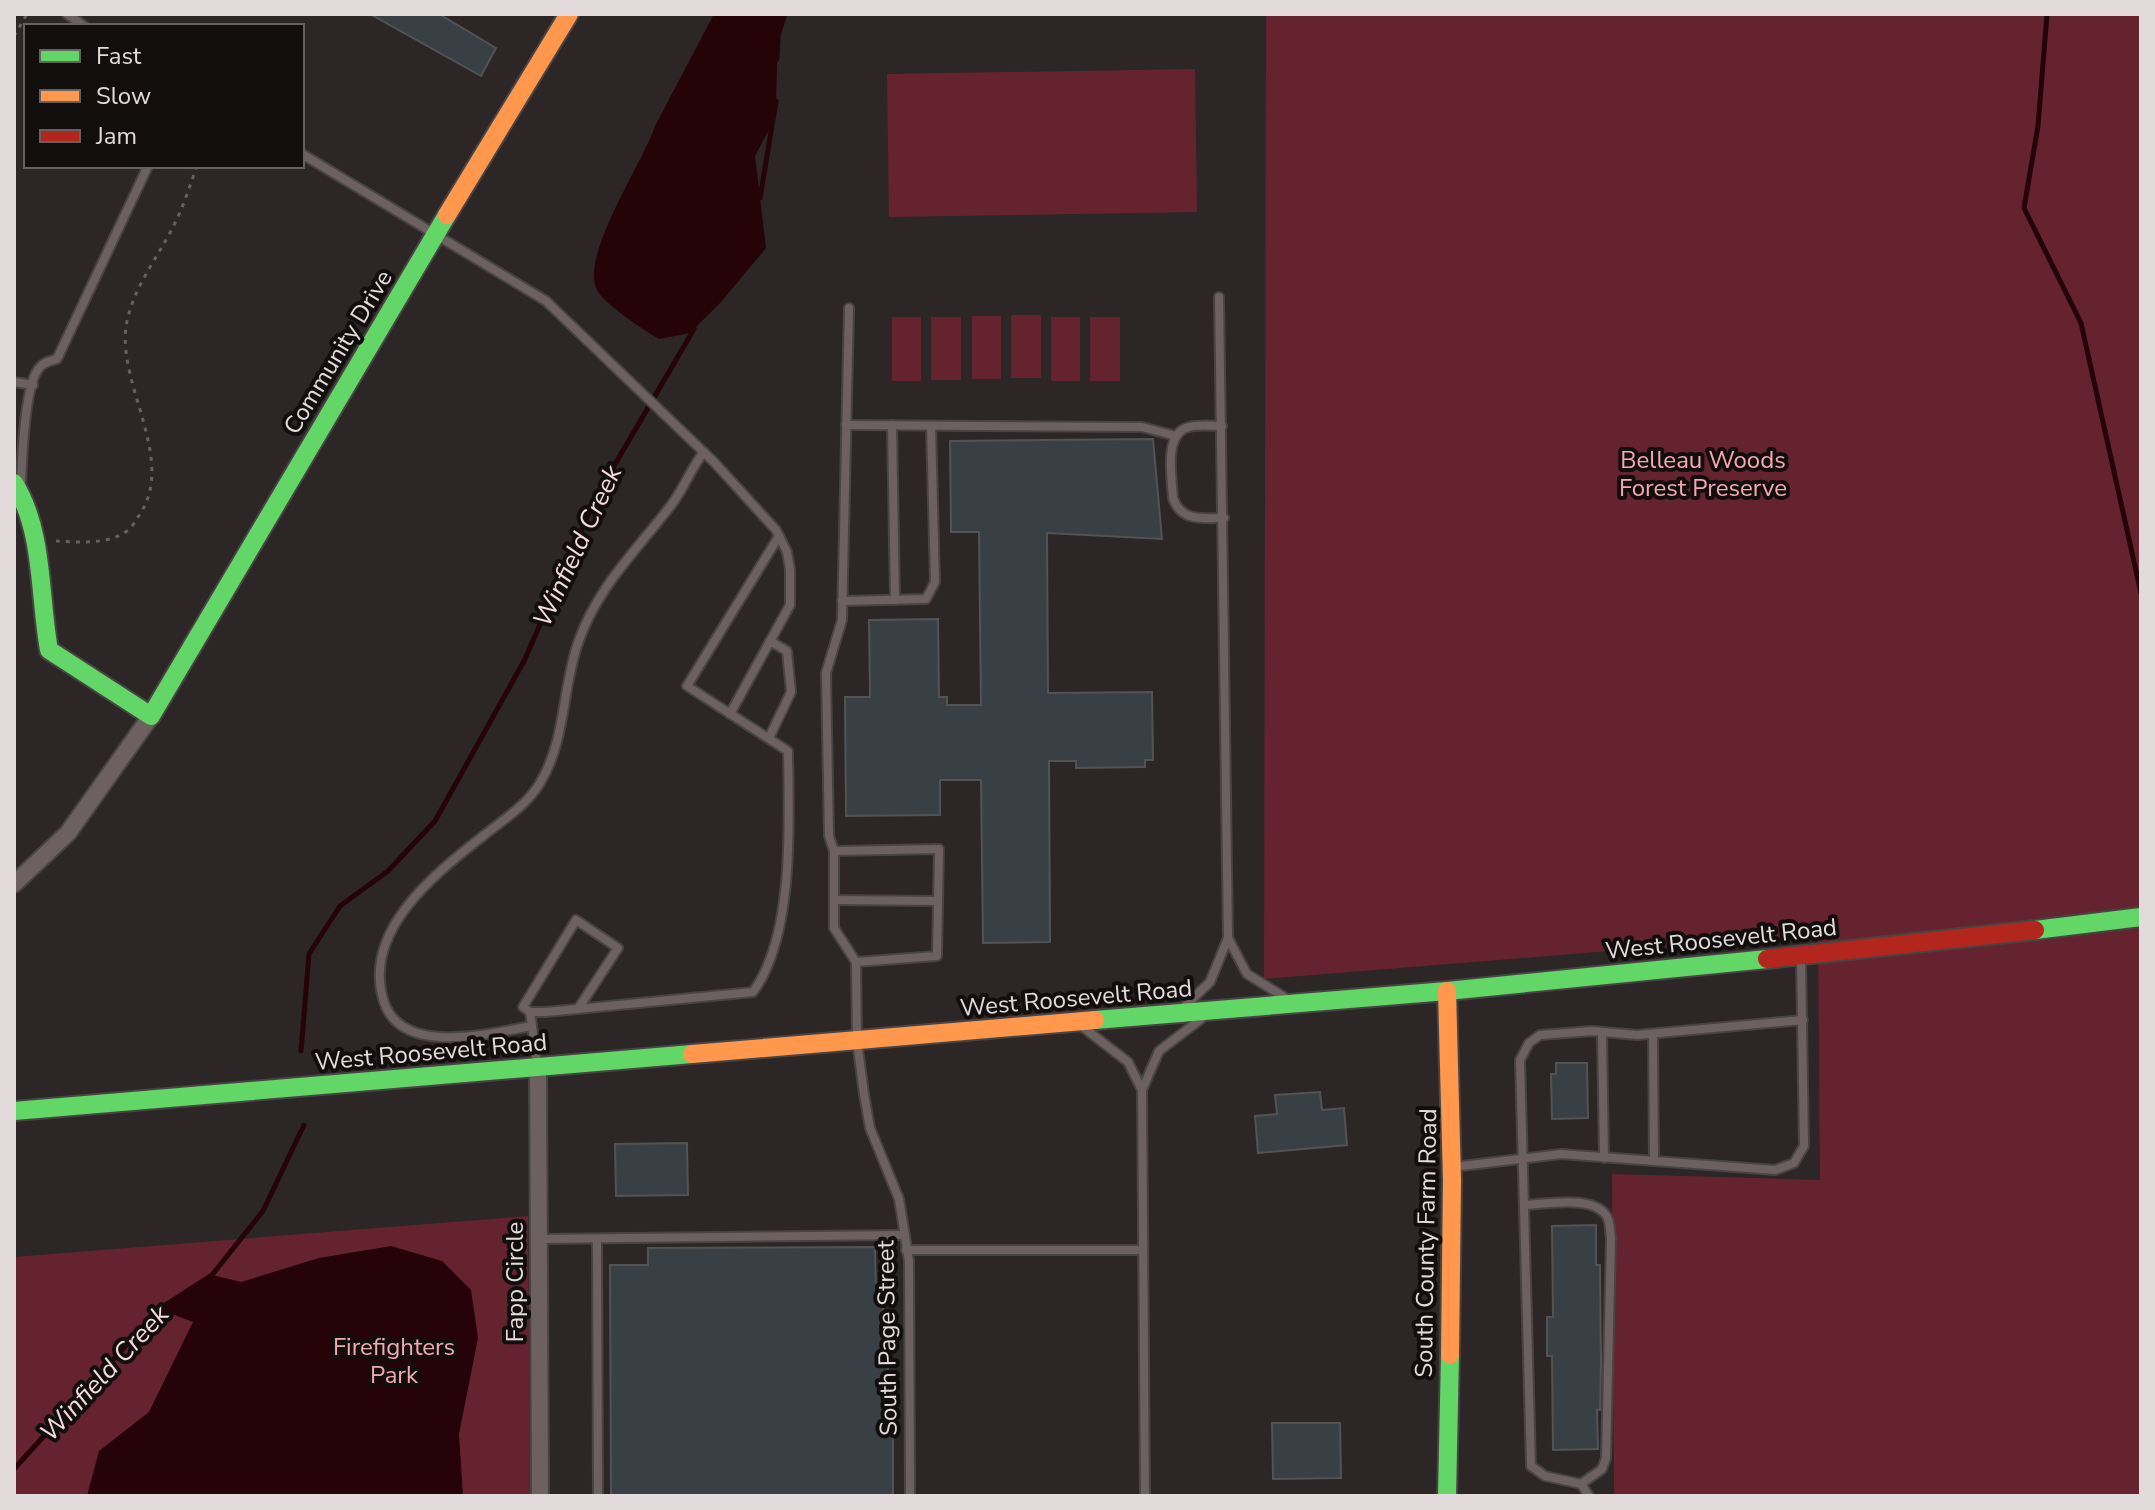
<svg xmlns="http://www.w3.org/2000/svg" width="2155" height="1510" font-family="'Nunito Sans',sans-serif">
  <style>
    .green { fill: #652330 }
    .water { fill: #250308 }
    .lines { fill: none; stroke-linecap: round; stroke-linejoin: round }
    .stream { stroke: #250308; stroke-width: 5 }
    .building { fill: #394045; stroke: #535354; stroke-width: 2 }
    .lane-casing { stroke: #484444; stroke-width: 12 }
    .street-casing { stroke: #484444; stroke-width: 20 }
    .fast-casing { stroke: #484444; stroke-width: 22 }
    .slow-casing { stroke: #484444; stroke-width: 22 }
    .jam-casing { stroke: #484444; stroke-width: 22 }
    .path { stroke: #685f60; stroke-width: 3; stroke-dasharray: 4 6; stroke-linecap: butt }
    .lane { stroke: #6d6061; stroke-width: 8 }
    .street { stroke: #6d6061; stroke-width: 16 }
    .fast { stroke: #63d668; stroke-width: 18 }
    .slow { stroke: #ff974d; stroke-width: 18 }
    .jam { stroke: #b3261e; stroke-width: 18 }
    .labels { text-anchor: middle; stroke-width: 8; stroke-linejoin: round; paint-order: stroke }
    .street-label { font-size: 24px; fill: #e3dbdb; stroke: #130e0e }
    .park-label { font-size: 24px; fill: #f5a8b0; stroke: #130e0e }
    .water-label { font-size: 26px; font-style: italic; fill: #f6dbdd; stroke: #130e0e }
  </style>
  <rect width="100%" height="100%" fill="#2c2626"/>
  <g class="green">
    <path d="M1266 14H2141V1496H1614L1612 1174 1820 1180 1818 934 1264 979Z"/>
    <path d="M1195 69 1197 212 889 217 887 74Z"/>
    <rect x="1011" y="315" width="30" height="63"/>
    <rect x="972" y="316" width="29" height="63"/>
    <rect x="892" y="317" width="29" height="64"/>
    <rect x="931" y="317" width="30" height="63"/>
    <rect x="1051" y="317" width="29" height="64"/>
    <rect x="1090" y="317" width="30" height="64"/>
    <path d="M528 1216 530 1496H14V1257Z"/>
  </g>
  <g class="water">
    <path d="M714 14H785L778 35 776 101 772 124 755 156 766 248 721 302 690 333 659 339C644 330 604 304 597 290 579 257 644 161 655 126Z"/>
    <path d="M391 1246 442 1261 471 1290 478 1338 459 1434 463 1496H87L99 1451 149 1412 193 1322 159 1309 212 1275 241 1282 319 1258Z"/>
  </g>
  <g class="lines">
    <g class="stream">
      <path d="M2047 14 2038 126 2024 208 2081 323 2141 593"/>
      <path d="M777 59 778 35 785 14"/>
      <path d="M760 198 776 101"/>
      <path d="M301 1051 309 954 340 906 388 871 435 821 524 661 597 495 694 329"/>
      <path d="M14 1469 159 1309 212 1275 263 1211 304 1125"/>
    </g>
  </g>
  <g class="building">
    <path d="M370 14H439L496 48 481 76Z"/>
    <path d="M1153 439 1162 539 1047 533 1048 693 1152 692 1153 760H1145V767L1076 768V761H1049L1050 942 983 943 981 780H940V815L846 816 845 697H870L869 620 938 619 939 697H947V705H981L979 532H951L950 441Z"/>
    <path d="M1556 1063H1587L1588 1118 1552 1119 1551 1074H1556Z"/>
    <path d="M1320 1092 1322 1110 1344 1108 1347 1145 1258 1153 1255 1116 1277 1114 1275 1095Z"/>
    <path d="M687 1143 688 1195 616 1196 615 1144Z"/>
    <path d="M1596 1225V1265H1600L1601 1365 1600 1410H1597L1598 1449 1553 1450 1552 1356H1547V1317H1553L1552 1226Z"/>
    <path d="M875 1247 876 1296H883V1341H888V1393H893V1496H611L610 1265H648V1248Z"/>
    <path d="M1272 1423H1340L1341 1478 1273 1479Z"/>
  </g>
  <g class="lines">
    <defs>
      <g id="lane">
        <path d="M67 14 84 26"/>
        <path d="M302 154 546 301 714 462 776 530 787 552 790 570V605L730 714"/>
        <path d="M1219 297 1228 938"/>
        <path d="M849 308 842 620 826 673 829 836 834 851V928L856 962 857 1041 864 1094 870 1128 899 1199 909 1261 910 1496"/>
        <path d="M14 382 33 385"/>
        <path d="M846 425 1142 427 1176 436"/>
        <path d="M892 425 895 600"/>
        <path d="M1222 426C1212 426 1199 424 1189 427 1163 433 1172 478 1173 498 1181 522 1203 518 1224 518"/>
        <path d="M21 486C22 462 24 383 40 367 44 362 50 361 57 359L148 166"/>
        <path d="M842 601 926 599 935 582 931 426"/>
        <path d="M769 738 791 692 787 651 770 641"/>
        <path d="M834 851 939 849 937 956 856 962"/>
        <path d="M834 900 938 901"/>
        <path d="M1184 1007 1210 982 1228 938 1247 974 1284 997"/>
        <path d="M578 1009 618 948 576 920 523 1007 530 1012H546L753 992C795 935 789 819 788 751L687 686 779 536"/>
        <path d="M530 1012 537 1062"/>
        <path d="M532 1026C491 1033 402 1057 384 1002 361 931 435 874 483 836 503 820 527 805 540 783 566 740 562 689 578 643 597 587 637 550 672 504 684 488 691 468 704 452"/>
        <path d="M1084 1028 1128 1062 1142 1090 1159 1051 1201 1019"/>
        <path d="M1602 1033 1604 1158"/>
        <path d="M1653 1034 1654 1161"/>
        <path d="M1142 1090 1145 1496"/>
        <path d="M1453 1167 1561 1154 1775 1170 1794 1163 1804 1146 1801 959"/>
        <path d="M1524 1205C1546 1204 1598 1194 1608 1219 1610 1224 1610 1232 1611 1238L1606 1458 1602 1469 1581 1484"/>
        <path d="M539 1239 905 1235"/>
        <path d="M597 1239 598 1496"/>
        <path d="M906 1250H1143"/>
        <path d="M1589 1496 1581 1484 1545 1476 1531 1466 1520 1060 1529 1043 1540 1035 1592 1031 1637 1035 1803 1020"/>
      </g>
      <g id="street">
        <path d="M14 884 68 833 151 716"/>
        <path d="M538 1067 540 1496"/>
      </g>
      <g id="fast">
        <path d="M14 483C44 531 39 595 49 650L151 716 447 215"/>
        <path d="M2035 930 2141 917"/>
        <path d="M1095 1020 1447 991 1767 959"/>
        <path d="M14 1111 692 1054"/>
        <path d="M1447 1496 1450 1355"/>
      </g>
      <g id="slow">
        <path d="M447 215 569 14"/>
        <path d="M1447 991 1452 1180 1450 1355"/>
        <path d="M692 1054 1095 1020"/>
      </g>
      <path id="jam" d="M1767 959 2035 930"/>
    </defs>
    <use href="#lane" class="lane-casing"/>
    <use href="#street" class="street-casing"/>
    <use href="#fast" class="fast-casing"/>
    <use href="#slow" class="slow-casing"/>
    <use href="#jam" class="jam-casing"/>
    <g class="path">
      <path d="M14 36 27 14"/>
      <path d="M56 541C78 542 108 545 127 531 132 528 135 521 138 517 178 462 118 387 126 327 131 290 159 256 175 223 184 205 190 185 197 166"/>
    </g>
    <use href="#lane" class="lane"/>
    <use href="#street" class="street"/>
    <use href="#fast" class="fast"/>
    <use href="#slow" class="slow"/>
    <use href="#jam" class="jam"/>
  </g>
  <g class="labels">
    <g class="street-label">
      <text transform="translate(338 352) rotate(-59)" y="8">Community Drive</text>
      <text transform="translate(1721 939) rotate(-6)" y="8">West Roosevelt Road</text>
      <text transform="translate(1076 998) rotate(-5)" y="8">West Roosevelt Road</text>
      <text transform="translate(431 1052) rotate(-5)" y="8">West Roosevelt Road</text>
      <text transform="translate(1426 1243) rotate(-89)" y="8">South County Farm Road</text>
      <text transform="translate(515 1282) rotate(-90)" y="8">Fapp Circle</text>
      <text transform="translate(887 1338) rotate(-91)" y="8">South Page Street</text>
    </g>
    <g class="park-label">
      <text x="1703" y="468">Belleau Woods<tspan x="1703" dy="28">Forest Preserve</tspan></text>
      <text x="394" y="1355">Firefighters<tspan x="394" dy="28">Park</tspan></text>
    </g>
    <g class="water-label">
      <text transform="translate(577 546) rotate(-65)" y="9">Winfield Creek</text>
      <text transform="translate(104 1373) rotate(-47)" y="9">Winfield Creek</text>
    </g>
  </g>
  <rect width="2155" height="1510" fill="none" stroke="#e3dbdb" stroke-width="32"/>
  <rect x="24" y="24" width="280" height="144" fill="#130e0e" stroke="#666060" stroke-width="2"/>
  <rect x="40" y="50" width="40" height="12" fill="#63d668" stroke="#666060" stroke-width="2"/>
  <text x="96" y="64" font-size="24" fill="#e3dbdb">Fast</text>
  <rect x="40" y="90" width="40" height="12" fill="#ff974d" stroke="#666060" stroke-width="2"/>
  <text x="96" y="104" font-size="24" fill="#e3dbdb">Slow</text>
  <rect x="40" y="130" width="40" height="12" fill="#b3261e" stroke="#666060" stroke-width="2"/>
  <text x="96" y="144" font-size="24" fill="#e3dbdb">Jam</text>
</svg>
